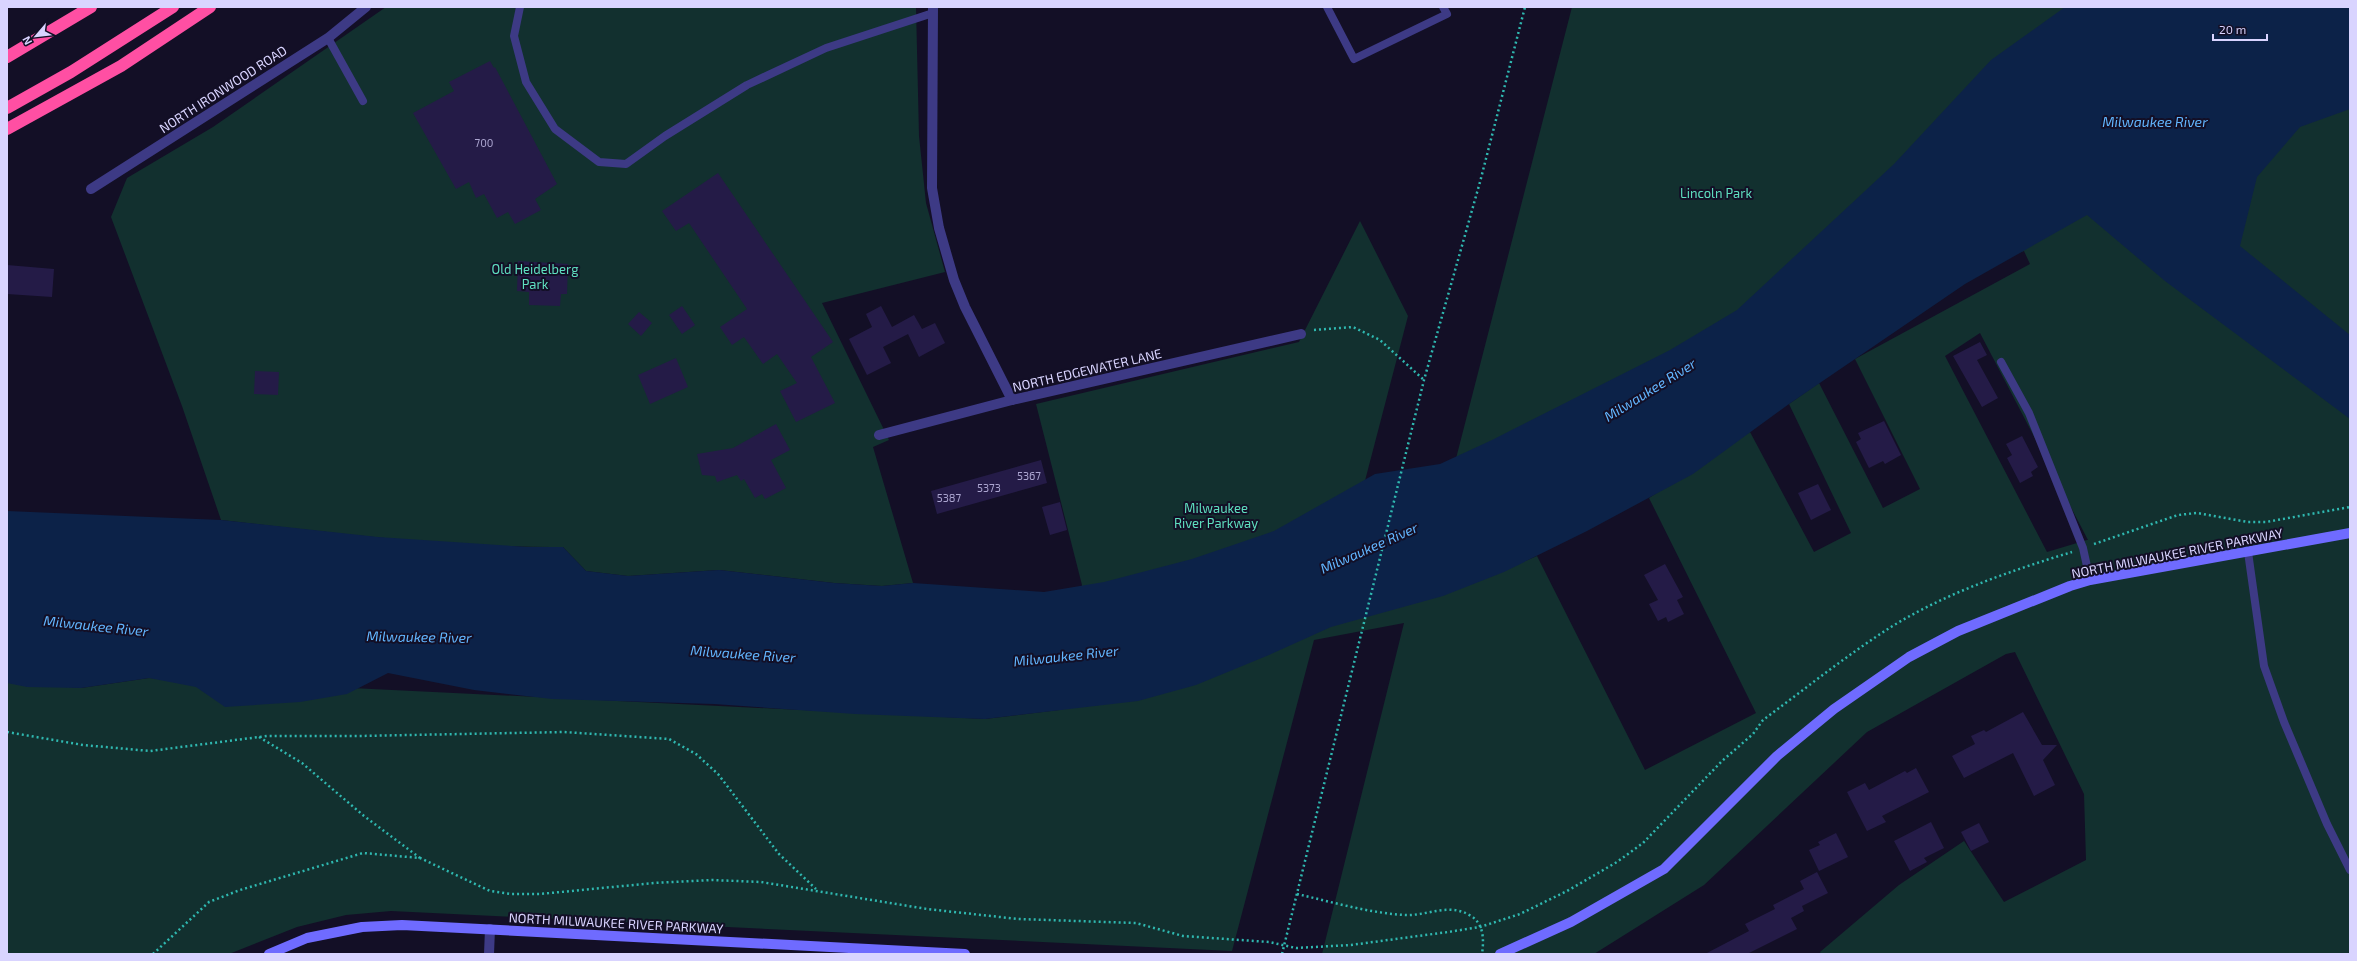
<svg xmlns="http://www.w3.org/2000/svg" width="2357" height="961" font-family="'Exo 2',sans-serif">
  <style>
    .green { fill: #12302f; fill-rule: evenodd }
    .water { fill: #0c2248 }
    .building { fill: #241b47 }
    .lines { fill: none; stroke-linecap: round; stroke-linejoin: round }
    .path { stroke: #2fb8b0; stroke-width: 2.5; stroke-dasharray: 2 3; stroke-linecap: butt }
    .lane { stroke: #3d3a85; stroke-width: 8 }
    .street { stroke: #3d3a85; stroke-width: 10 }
    .secondary { stroke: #6f6bff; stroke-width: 10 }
    .highway { stroke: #ff4fa3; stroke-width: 12 }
    .labels { text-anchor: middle; stroke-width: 4; stroke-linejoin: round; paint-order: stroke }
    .number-label { font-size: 11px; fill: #aca6d1 }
    .street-label { font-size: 13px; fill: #d9d4ff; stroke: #130f26 }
    .park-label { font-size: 13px; fill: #5fe0c0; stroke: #130f26 }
    .water-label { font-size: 14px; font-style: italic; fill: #62b6ff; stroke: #130f26 }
  </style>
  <rect width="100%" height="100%" fill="#130f26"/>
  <g class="green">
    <path d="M386 7H916L919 136 926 203 945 272 822 303 889 440 873 447 913 583 882 586 834 583 719 570 628 576 586 571 563 547C449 548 334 533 221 520L182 406 111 217 127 178 213 127Z"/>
    <path d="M1572 7H2350V954H1821L1820 952 1899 885 1964 841 2004 902 2086 860 2084 794 2015 652 2006 654 1867 732 1704 885 1594 954H1322L1404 623 1314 640 1232 951 391 911 346 915 297 927 229 954H7V682L81 688 149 678 985 719 1059 710 1082 585 1036 404 1299 342 1360 221 1408 316 1361 496 1472 584 1537 556 1645 770 1756 713 1649 498 1750 432 1814 552 1851 533 1789 404 1819 383 1883 508 1920 489 1855 359 2030 264 2024 251 1451 478ZM1980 333 2088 540H2087L2047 552 1945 356Z"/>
  </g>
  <path class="water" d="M2065 7H2350V109L2300 127 2257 177 2240 246 2350 335V419L2165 281 2087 215 1965 284 1789 404 1693 474 1587 531 1504 572 1443 596 1331 627 1269 655 1196 685 1138 701 985 719 855 714 714 704 552 699 474 690 388 673 347 694 300 702 225 707 196 687 149 678 81 688 27 687 7 683V511L221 520 378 537 527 547H563L586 571 628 576 719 570 834 583 882 586 913 583 1044 592 1104 582 1192 559 1274 531 1375 474 1440 464 1492 440 1670 350 1737 310 1894 164 1991 60Z"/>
  <g class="building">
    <path d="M490 61 494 68 495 67 557 184 535 199 541 210 515 224 508 212 497 218 484 194 476 198 469 182 456 189 413 113 454 91 449 82Z"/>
    <path d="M718 173 833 342 811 357 835 403 796 422 780 391 797 383 777 354 763 364 744 337 732 345 720 327 747 309 689 223 676 231 662 211Z"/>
    <path d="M518 261 568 264 567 294H561L560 306 529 305V292L517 291Z"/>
    <path d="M7 265 54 269 52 297 7 294Z"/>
    <path d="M682 306 695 325 682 334 669 315Z"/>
    <path d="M881 306 892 327 914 315 922 329 935 323 945 343 919 357 908 334 883 347 891 363 867 375 849 339 872 327 866 314Z"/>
    <path d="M639 312 652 323 641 336 628 324Z"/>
    <path d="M1980 342 1987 355 1977 360 1998 398 1982 407 1953 356Z"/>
    <path d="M676 358 688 387 650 404 638 375Z"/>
    <path d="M255 371 279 372 278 395 254 394Z"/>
    <path d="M1884 421 1901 455 1885 464 1883 461 1869 468 1856 442 1861 439 1858 433Z"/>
    <path d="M776 424 790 450 771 460 786 488 765 499 762 494 755 498 744 479 741 481 737 475 717 482 715 476 702 475 697 454 733 448Z"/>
    <path d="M2022 436 2038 467 2031 472 2033 476 2020 483 2007 458 2012 455 2006 444Z"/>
    <path d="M1041 460 1047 483 937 514 931 491Z"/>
    <path d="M1818 484 1831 510 1811 520 1798 493Z"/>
    <path d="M1060 502 1067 530 1050 535 1042 507Z"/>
    <path d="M1665 564 1683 597 1677 600 1684 614 1668 622 1666 617 1658 621 1649 604 1658 600 1644 575Z"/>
    <path d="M2023 712 2042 745H2057L2043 760 2055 785 2034 796 2013 753 1964 778 1952 756 1975 744 1971 736 1984 730 1986 732Z"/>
    <path d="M1916 768 1929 792 1882 816 1886 822 1867 831 1847 792 1865 783 1869 790 1905 771 1907 773Z"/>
    <path d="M1931 822 1944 848 1924 858 1927 862 1910 871 1894 841Z"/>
    <path d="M1979 823 1989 842 1971 851 1961 832Z"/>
    <path d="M1836 833 1848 857 1819 871 1809 850 1820 845 1818 842Z"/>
    <path d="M1817 872 1828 893 1802 906 1804 911 1791 918 1797 929 1747 954H1705L1749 931 1745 924 1775 909 1773 905 1804 889 1800 881Z"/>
  </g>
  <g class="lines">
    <g class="path">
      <path d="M1314 330 1353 327 1380 340 1424 380"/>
      <path d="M2094 544 2178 515 2197 513 2248 522H2266L2350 507"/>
      <path d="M7 732 83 745 150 751 267 736H359L564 732 669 739 696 754 718 774 779 854 816 889"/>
      <path d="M259 737 302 763 364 816 420 858"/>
      <path d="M1297 894C1332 902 1369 913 1405 915 1428 916 1449 902 1471 916 1484 924 1484 940 1482 954"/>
      <path d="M153 954 209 902 240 890 363 853 420 858 490 891 511 894H540L654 883 712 880 761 882 927 909 1018 919 1136 923 1183 936 1269 942 1296 948 1351 945 1448 932 1480 927 1520 914 1567 891 1617 862 1643 843 1722 761 1753 734 1763 720C1805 689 1847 655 1891 627 1946 593 2010 571 2072 552"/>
      <path d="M1282 954 1424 380 1480 182 1525 7"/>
    </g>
    <g class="lane">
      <path d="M520 7 514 36 526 82 555 129 599 162 626 164 665 136 747 85 826 48 933 13"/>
      <path d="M1327 7 1354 59 1447 14 1443 7"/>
      <path d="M328 38 363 101"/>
      <path d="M2001 362 2029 413 2083 548 2090 580"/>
      <path d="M2248 552 2264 666 2284 722 2327 824 2350 870"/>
    </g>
    <g class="street">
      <path d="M933 7 932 188 939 228 954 280 965 307 1012 400"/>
      <path d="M91 189 328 38 366 7"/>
      <path d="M879 435 1012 400 1301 334"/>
      <path d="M489 954 490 929"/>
    </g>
    <g class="secondary">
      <path d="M269 954 307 938 362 927 402 925 965 954"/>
      <path d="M1500 954 1571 922 1664 869 1777 756 1834 709 1909 657 1958 631 2070 586 2090 580 2350 533"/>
    </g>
    <g class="highway">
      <path d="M7 57 91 7"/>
      <path d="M7 108 71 72 173 7"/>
      <path d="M7 129 121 66 210 7"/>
    </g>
  </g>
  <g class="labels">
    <g class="number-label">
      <text x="484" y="147">700</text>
      <text x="1029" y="480">5367</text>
      <text x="989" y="492">5373</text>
      <text x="949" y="502">5387</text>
    </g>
    <g class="street-label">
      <text transform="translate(223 89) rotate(-33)" y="5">NORTH IRONWOOD ROAD</text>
      <text transform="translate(1087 370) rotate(-13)" y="5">NORTH EDGEWATER LANE</text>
      <text transform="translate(2177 553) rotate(-11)" y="5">NORTH MILWAUKEE RIVER PARKWAY</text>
      <text transform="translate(616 923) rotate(3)" y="5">NORTH MILWAUKEE RIVER PARKWAY</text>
    </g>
    <g class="park-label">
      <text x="1716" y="198">Lincoln Park</text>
      <text x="535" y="274">Old Heidelberg<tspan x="535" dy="15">Park</tspan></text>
      <text x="1216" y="513">Milwaukee<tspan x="1216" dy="15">River Parkway</tspan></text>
    </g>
    <g class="water-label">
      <text x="2155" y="127">Milwaukee River</text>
      <text transform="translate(1650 390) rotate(-32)" y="5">Milwaukee River</text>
      <text transform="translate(1369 548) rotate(-24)" y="5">Milwaukee River</text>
      <text transform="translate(96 626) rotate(6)" y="5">Milwaukee River</text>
      <text transform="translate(419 637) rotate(1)" y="5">Milwaukee River</text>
      <text transform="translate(743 654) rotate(4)" y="5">Milwaukee River</text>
      <text transform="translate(1066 656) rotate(-6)" y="5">Milwaukee River</text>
    </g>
  </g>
  <rect width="2357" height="961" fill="none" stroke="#d9d4ff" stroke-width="16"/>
  <g transform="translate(36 36) rotate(242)" stroke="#130f26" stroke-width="3" paint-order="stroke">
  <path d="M0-3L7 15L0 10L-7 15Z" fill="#d9d4ff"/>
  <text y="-6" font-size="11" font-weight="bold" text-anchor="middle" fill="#d9d4ff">N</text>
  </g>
  <path d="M2213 34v6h54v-6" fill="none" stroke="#d9d4ff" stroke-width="2"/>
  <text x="2219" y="34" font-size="12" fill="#d9d4ff" stroke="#130f26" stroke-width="3" paint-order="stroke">20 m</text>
</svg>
